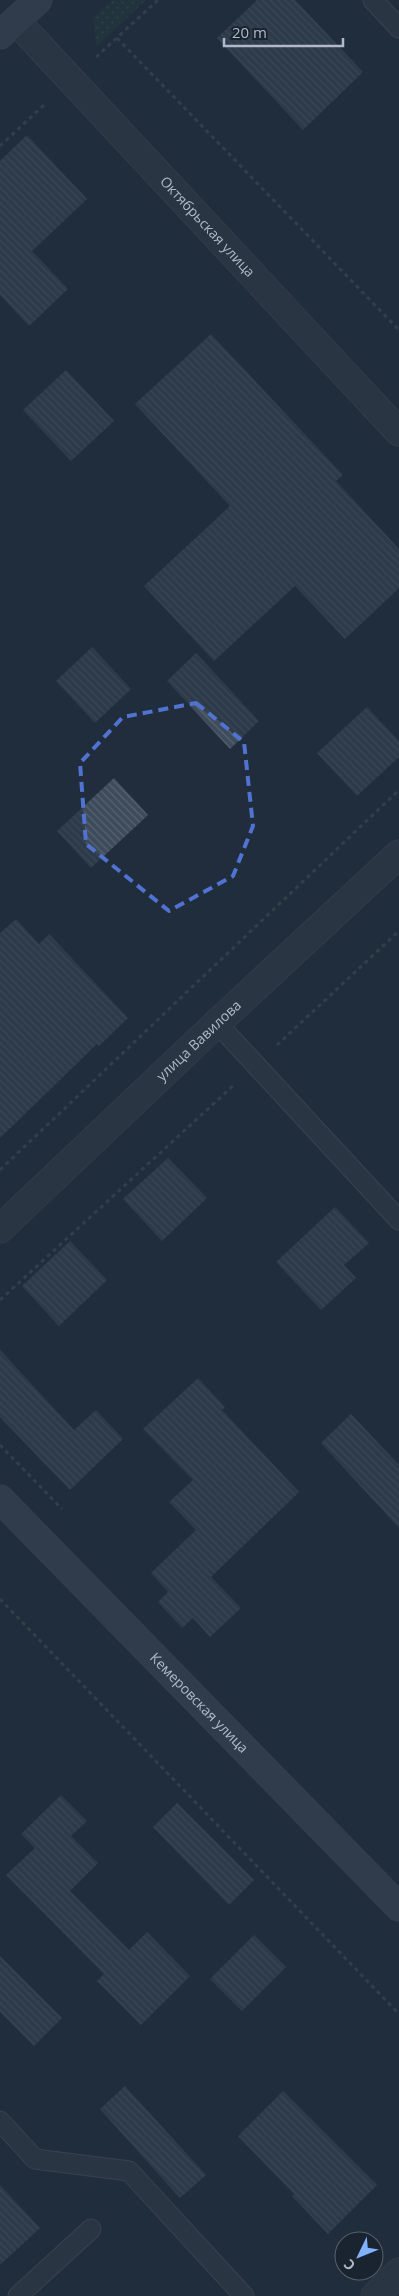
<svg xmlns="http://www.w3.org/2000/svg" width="399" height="2296" font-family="'Open Sans',sans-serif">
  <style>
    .grass { fill: url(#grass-dots) }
    .building { fill: url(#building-back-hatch) }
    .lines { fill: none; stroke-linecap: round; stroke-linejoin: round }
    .service-casing { stroke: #535c69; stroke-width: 21 }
    .minor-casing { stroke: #535c69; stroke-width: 29 }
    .tertiary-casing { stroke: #535c69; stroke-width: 29 }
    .secondary-casing { stroke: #535c69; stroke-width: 29 }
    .path { stroke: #41575a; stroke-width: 3; stroke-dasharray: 4 4; stroke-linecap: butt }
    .service { stroke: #353f4c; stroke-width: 19 }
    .minor { stroke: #353f4c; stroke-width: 28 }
    .tertiary { stroke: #353f4c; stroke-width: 28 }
    .secondary { stroke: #434e5f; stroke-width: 28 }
    .marked { fill: none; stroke: #5073d2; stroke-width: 4; stroke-dasharray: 10 6; stroke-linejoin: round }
    .labels { text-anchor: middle; stroke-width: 4.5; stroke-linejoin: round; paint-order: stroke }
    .street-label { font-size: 14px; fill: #b0b9c8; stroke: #1a2430 }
  </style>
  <defs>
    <pattern id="grass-dots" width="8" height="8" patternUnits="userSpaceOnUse" patternTransform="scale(1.25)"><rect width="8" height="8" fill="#233a3d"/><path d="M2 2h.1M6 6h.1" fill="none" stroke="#405458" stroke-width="1.8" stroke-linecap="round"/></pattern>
    <pattern id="building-back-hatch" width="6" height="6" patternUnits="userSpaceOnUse" patternTransform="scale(1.25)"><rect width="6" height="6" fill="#3d4b5b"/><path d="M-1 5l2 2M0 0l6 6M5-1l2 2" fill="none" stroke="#566371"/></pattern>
  </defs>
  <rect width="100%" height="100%" fill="#212d3c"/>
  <path class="grass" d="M112 0H146L96 47 93 17Z"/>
  <g class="building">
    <path d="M257 0H295L363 72 303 130 217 38Z"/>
    <path d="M27 135 87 199 32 251 68 289 29 326 0 295V161Z"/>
    <path d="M211 334 343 475 336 481 399 549V588L345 639 295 586 214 661 144 586 230 506 135 404Z"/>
    <path d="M66 370 114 421 71 461 23 410Z"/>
    <path d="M92 647 131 689 95 723 56 681Z"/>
    <path d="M196 653 259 721 230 749 167 681Z"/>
    <path d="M367 707 399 741V757L357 796 317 753Z"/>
    <path d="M114 778 148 815 91 868 57 831Z"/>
    <path d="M16 919 39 944 49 934 128 1018 99 1046 97 1044 0 1138V933Z"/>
    <path d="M168 1158 207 1198 162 1241 123 1199Z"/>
    <path d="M335 1207 369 1243 344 1265 356 1278 321 1310 276 1262Z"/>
    <path d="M70 1241 107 1280 59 1326 22 1286Z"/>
    <path d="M0 1350 74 1430 96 1410 123 1439 70 1490 0 1417Z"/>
    <path d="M198 1378 225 1407 222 1410 299 1492 211 1577 241 1608 210 1637 193 1618 182 1628 158 1602 168 1592 151 1573 196 1530 169 1502 193 1480 143 1429Z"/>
    <path d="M351 1414 399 1465V1528L321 1443Z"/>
    <path d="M61 1795 87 1821 71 1836 98 1863 70 1891 129 1950 147 1932 190 1976 141 2025 97 1981 104 1974 6 1875 35 1848 21 1834Z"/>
    <path d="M177 1803 254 1880 229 1905 153 1827Z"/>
    <path d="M254 1935 286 1967 242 2011 210 1979Z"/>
    <path d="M0 1956 62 2018 34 2046 0 2012Z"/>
    <path d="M125 2086 206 2175 180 2198 100 2109Z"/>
    <path d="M283 2091 377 2185 328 2234 292 2196 294 2194 238 2136Z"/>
    <path d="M0 2185 40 2228 0 2265Z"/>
  </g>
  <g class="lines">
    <defs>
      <g id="service">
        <path d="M373 0 399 28"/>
        <path d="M217 1023 399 1220"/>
        <path d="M0 2121 35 2159 129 2171 244 2296"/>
        <path d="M18 2296 91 2229"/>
      </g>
      <path id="minor" d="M375 2296 399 2272"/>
      <g id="tertiary">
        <path id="s1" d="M16 21 399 432"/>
        <path id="s2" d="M0 1229 217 1023 399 854"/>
      </g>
      <g id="secondary">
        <path d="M0 35 38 0"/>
        <path id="s3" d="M0 1499 399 1907"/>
      </g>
    </defs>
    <use href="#service" class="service-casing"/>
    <use href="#minor" class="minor-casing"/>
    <use href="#tertiary" class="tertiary-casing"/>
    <use href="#secondary" class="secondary-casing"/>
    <g class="path">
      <path d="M117 38 399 330"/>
      <path d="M96 57 158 0"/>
      <path d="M0 146 45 104"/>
      <path d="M277 1045 399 931"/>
      <path d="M0 1170 399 790"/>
      <path d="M0 1300 234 1085"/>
      <path d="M0 1445 62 1509"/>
      <path d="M0 1599 399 2014"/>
    </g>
    <use href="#service" class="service"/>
    <use href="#minor" class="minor"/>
    <use href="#tertiary" class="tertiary"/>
    <use href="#secondary" class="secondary"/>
  </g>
  <path d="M0 0H399V2296H0ZM196 703 244 742 253 826 233 876 169 911 86 844 80 763 123 717Z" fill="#212d3c" fill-opacity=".55" fill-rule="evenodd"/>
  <path class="marked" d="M196 703 244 742 253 826 233 876 169 911 86 844 80 763 123 717Z"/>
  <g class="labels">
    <g class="street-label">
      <text dy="5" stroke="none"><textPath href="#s1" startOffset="281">Октябрьская улица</textPath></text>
      <text dy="5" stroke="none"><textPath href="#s2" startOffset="274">улица Вавилова</textPath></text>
      <text dy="5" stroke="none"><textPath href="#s3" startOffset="285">Кемеровская улица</textPath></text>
    </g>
  </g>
  <g transform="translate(359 2256) rotate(227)"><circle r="24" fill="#1a2430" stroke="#56606d"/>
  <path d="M0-4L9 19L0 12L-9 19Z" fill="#80b2fd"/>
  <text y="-8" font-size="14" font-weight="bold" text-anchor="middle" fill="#b0b9c8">С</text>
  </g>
  <path d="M224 38v8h119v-8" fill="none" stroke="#b0b9c8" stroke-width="2.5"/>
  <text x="232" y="38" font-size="15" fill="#b0b9c8" stroke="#1a2430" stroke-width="4" paint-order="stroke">20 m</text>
</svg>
